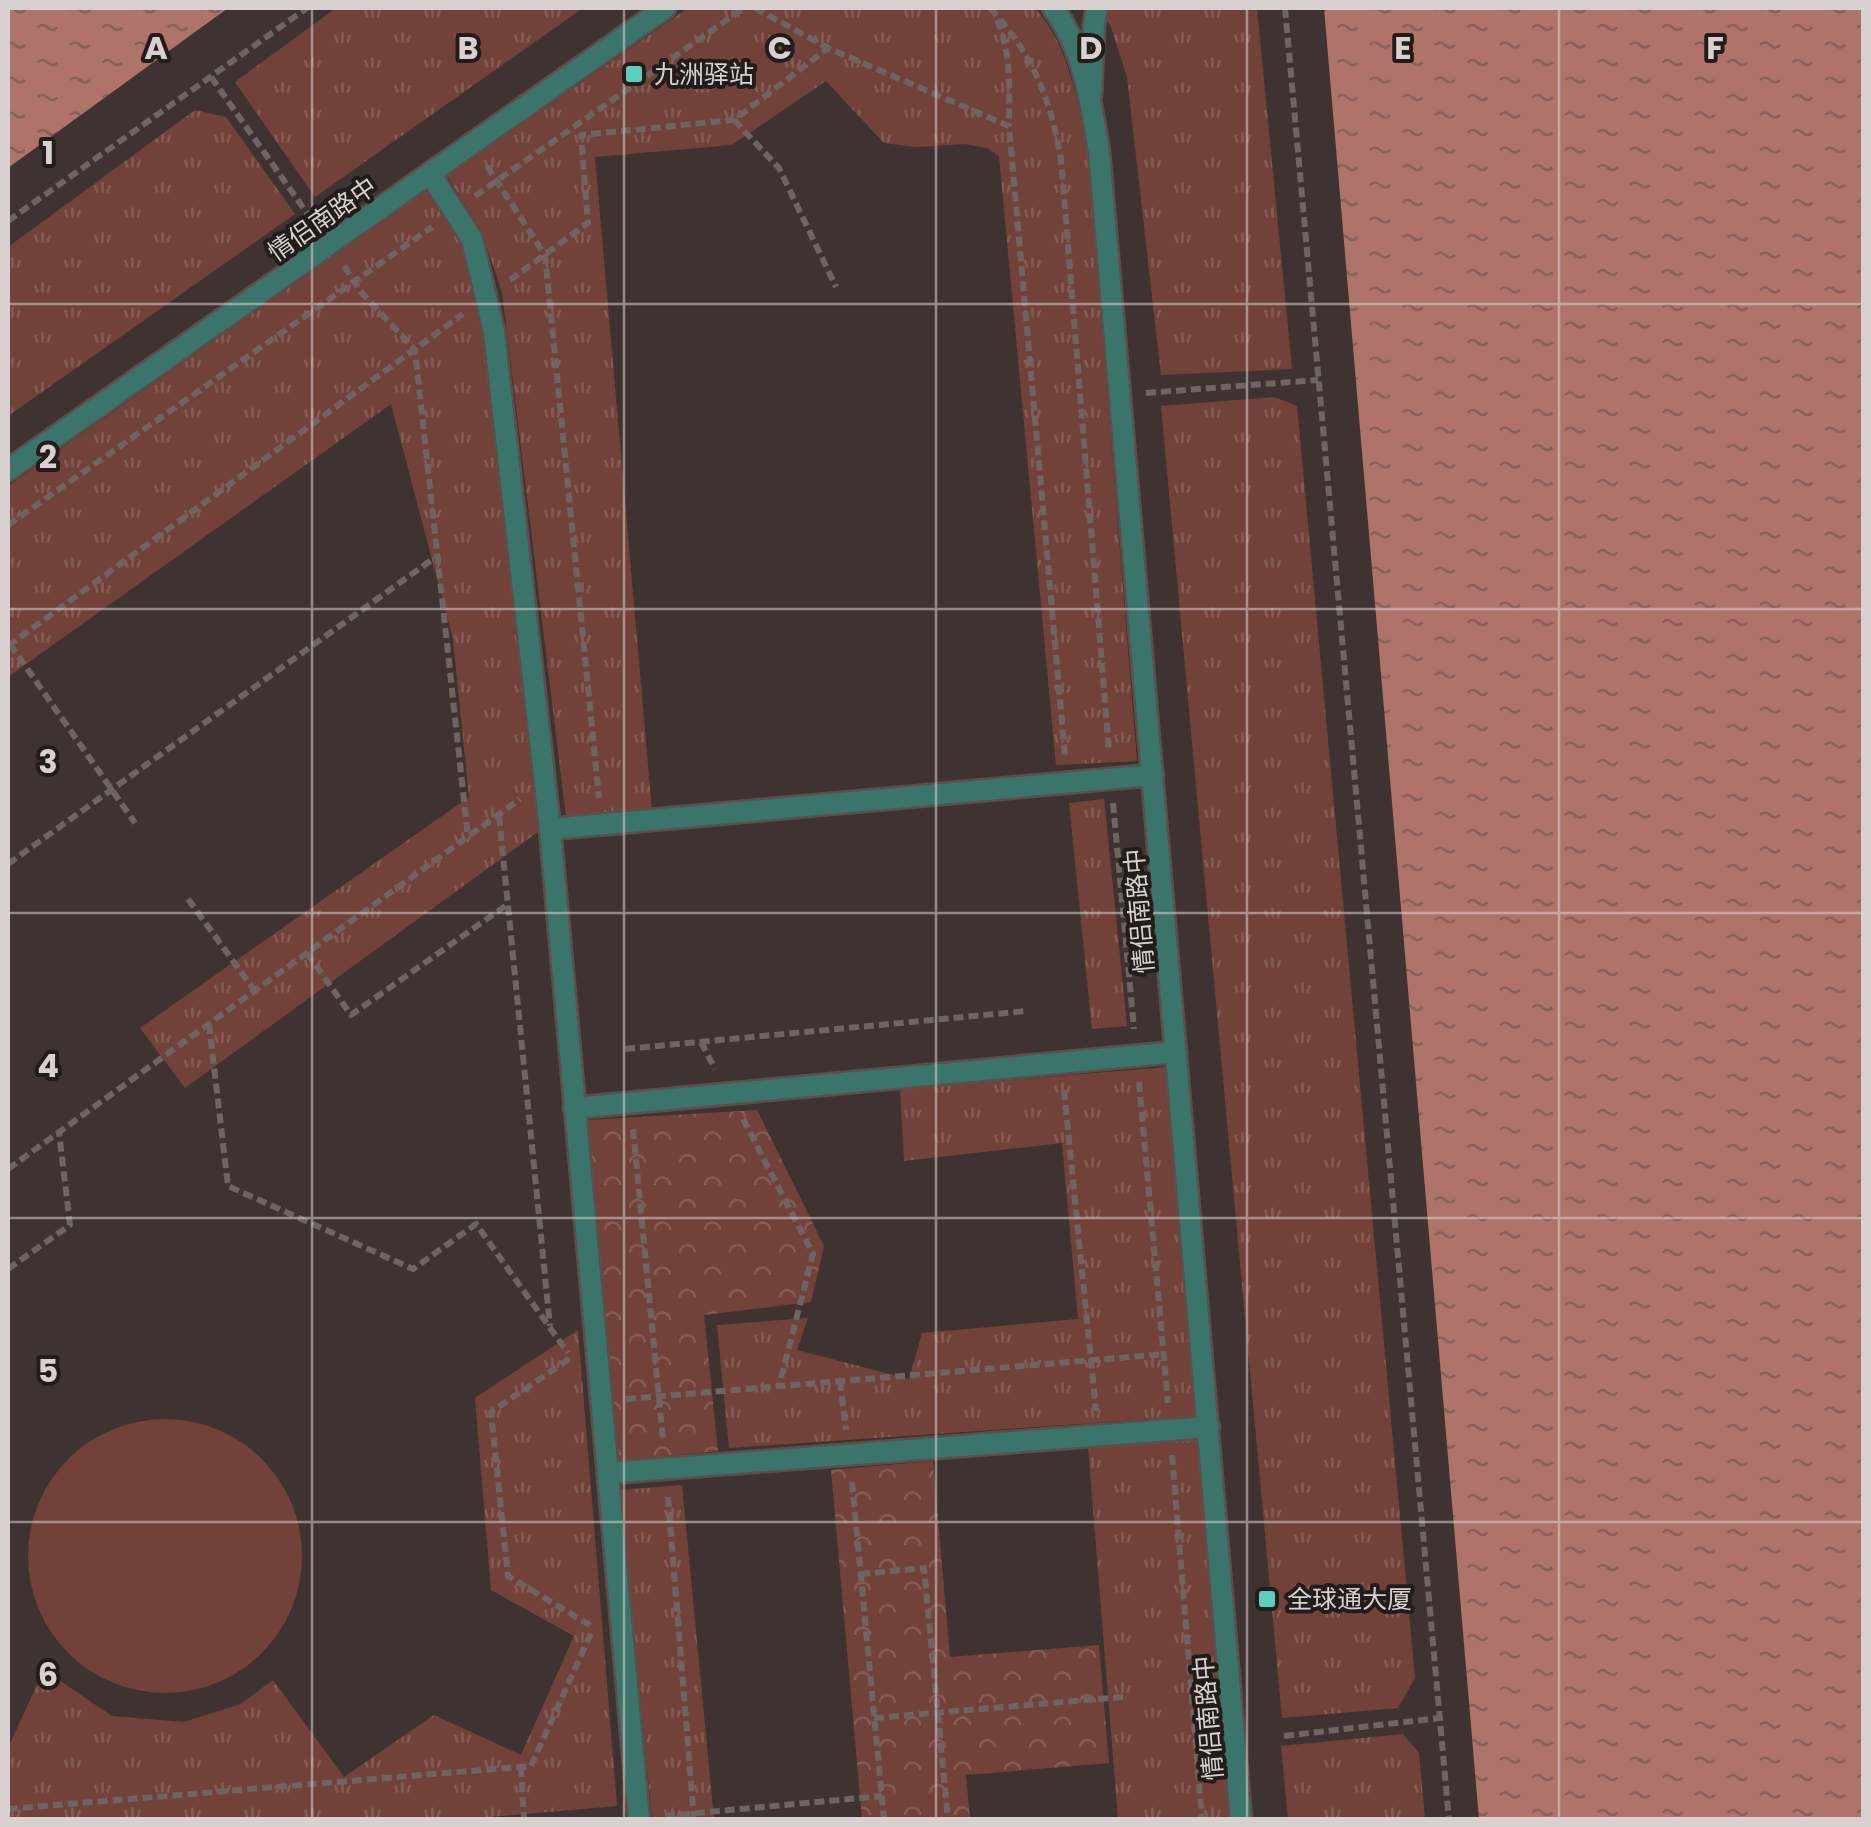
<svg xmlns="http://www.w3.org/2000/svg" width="1871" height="1827" font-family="Poppins,'Noto Sans SC',sans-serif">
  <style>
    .grass { fill: url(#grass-tufts) }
    .park { fill: url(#park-crowns) }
    .garden { fill: #72423a }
    .water { fill: url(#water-ripples) }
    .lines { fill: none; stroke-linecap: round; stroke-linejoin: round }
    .service-casing { stroke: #5b4f4d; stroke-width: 25 }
    .minor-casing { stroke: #5b4f4d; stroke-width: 25 }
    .tertiary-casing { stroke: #5b4f4d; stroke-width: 25 }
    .path { stroke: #6e6462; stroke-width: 6; stroke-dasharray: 10 5; stroke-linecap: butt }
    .service { stroke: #3b746a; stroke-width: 20 }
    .minor { stroke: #3b746a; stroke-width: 20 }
    .tertiary { stroke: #3b746a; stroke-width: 20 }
    .grid { fill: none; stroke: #d8d1cf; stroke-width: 2.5; stroke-opacity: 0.55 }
    .poi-dot { fill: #5ccebb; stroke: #221c1b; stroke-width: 4 }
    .labels { text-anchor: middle; stroke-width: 8; stroke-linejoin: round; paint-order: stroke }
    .poi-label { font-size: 25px; fill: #d8d1cf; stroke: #221c1b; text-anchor: start }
    .street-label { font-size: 25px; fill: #d8d1cf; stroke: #221c1b }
    .grid-label { font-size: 32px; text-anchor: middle; font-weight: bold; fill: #d8d1cf; stroke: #221c1b; stroke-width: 8; stroke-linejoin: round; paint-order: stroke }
  </style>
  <defs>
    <pattern id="grass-tufts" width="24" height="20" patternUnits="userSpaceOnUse" patternTransform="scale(2.5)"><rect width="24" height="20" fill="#72423a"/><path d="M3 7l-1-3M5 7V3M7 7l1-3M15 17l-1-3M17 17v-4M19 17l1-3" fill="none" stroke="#855c55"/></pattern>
    <pattern id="park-crowns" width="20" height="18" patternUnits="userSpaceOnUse" patternTransform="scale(2.5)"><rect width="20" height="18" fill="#72423a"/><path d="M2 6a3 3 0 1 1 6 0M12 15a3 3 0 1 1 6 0" fill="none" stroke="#855c55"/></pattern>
    <pattern id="water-ripples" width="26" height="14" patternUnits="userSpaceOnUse" patternTransform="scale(2.5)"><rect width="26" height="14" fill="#af7369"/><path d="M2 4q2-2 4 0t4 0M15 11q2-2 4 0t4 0" fill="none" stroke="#88615a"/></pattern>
  </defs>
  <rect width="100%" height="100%" fill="#3f3331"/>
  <g class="grass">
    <path d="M336 8H583L315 197 235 82Z"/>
    <path d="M688 8H1035C1069 46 1076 97 1087 146L1137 761 1056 765 999 156 987 148 964 144 916 147 884 143 826 81 732 145 595 157 652 811 566 817 502 292 481 230 447 176Z"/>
    <path d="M1099 8H1257L1292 369 1161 375 1127 77 1111 27Z"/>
    <path d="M195 110 226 117 295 214 8 416V247Z"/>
    <path d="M426 191 464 249 485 329 542 829 185 1088 140 1028 469 797 453 639 391 404 8 677V486Z"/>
    <path d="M1274 397 1297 406 1415 1678 1398 1708 1282 1718 1161 406Z"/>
    <path d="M1104 799 1127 1026 1092 1029 1069 803Z"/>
    <path d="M1167 1067 1195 1416 729 1448 717 1325 808 1318 797 1350 909 1379 922 1333 1078 1319 1062 1143 904 1161 900 1089Z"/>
    <path d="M578 1330 617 1806 457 1820 8 1819V1748L44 1670 112 1716 184 1722 241 1704 273 1680 344 1777 434 1715 521 1755 574 1636 491 1590 475 1398Z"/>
    <path d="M1199 1439 1229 1819H1118L1088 1447Z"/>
    <path d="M682 1485 714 1819H652L620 1490Z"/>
    <path d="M1403 1734 1419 1753 1425 1819H1288L1281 1746Z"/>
  </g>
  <g class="park">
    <path d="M757 1110 824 1246 811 1302 704 1315 718 1451 619 1461 588 1120Z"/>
    <path d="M933 1461 950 1657 1099 1645 1109 1763 966 1775 970 1819H862L831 1470Z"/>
  </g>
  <circle class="garden" cx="165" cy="1556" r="137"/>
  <g class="water">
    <path d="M8 8H228L8 168Z"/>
    <path d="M1324 8H1863V1819H1479Z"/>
  </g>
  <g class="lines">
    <defs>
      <g id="service">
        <path d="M1091 95 1094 24 1097 8"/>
        <path d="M550 829 1153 775"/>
        <path d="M574 1108 1176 1052"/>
        <path d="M608 1473 1209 1427"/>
      </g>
      <path id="minor" d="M430 174 472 239 494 332 550 829 639 1820"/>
      <g id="tertiary">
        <path d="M1053 8C1084 49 1091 103 1099 152L1241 1820"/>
        <path d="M8 470 665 8"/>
      </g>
    </defs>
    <use href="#service" class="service-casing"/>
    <use href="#minor" class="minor-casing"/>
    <use href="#tertiary" class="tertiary-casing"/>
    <g class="path">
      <path d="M755 8 828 48"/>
      <path d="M990 8C1033 54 1050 98 1061 159L1109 751"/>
      <path d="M1285 8 1449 1820"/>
      <path d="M997 20C1012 54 1009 89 1009 126"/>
      <path d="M211 77 314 223"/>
      <path d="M734 120 779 168 836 287"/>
      <path d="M487 166 545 255 599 798"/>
      <path d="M475 196 744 8"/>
      <path d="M8 221 307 8"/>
      <path d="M344 266 362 293 415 350 468 837"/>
      <path d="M510 280 588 223 581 135 734 120 828 48 1009 126 1065 756"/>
      <path d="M1146 393 1318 380"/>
      <path d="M8 525 432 227"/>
      <path d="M10 644 135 823"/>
      <path d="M8 646 463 314"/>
      <path d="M1113 803 1134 1029"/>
      <path d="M499 816 550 1326"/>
      <path d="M8 864 437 556"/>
      <path d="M188 899 255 991"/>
      <path d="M307 953 351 1015 508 904"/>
      <path d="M209 1024 228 1186 413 1269 476 1224 568 1353"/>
      <path d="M701 1042 715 1069"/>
      <path d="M625 1049 1027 1011"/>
      <path d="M1139 1082 1168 1403"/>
      <path d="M1064 1090 1096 1411"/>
      <path d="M743 1119 813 1254 779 1386"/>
      <path d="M633 1129 663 1440"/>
      <path d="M8 1169 520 799"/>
      <path d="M8 1269 70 1225 59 1132"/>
      <path d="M569 1359 491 1412 508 1576 593 1627"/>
      <path d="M840 1381 846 1430"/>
      <path d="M626 1399 1166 1354"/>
      <path d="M1172 1455 1202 1820"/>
      <path d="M852 1482 884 1820"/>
      <path d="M668 1497 694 1820"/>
      <path d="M860 1574 924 1568 948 1820"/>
      <path d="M874 1718 1123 1697"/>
      <path d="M1284 1736 1439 1718"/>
      <path d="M521 1767 524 1820"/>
      <path d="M8 1809 531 1766 592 1631"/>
      <path d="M665 1816 882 1796"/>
    </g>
    <use href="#service" class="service"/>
    <use href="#minor" class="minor"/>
    <use href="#tertiary" class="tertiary"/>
  </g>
  <path class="grid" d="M312 8V1820M624 8V1820M936 8V1820M1247 8V1820M1559 8V1820M8 304H1864M8 609H1864M8 913H1864M8 1218H1864M8 1522H1864"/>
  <g class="poi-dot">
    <rect x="624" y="64" width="20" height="20" rx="5"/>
    <rect x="1257" y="1589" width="20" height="20" rx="5"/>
  </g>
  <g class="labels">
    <g class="poi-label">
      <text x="654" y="83">九洲驿站</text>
      <text x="1287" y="1608">全球通大厦</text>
    </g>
    <g class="street-label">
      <text transform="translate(322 219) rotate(-35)" y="9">情侣南路中</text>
      <text transform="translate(1139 911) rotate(-95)" y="9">情侣南路中</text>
      <text transform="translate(1208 1718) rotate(-95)" y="9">情侣南路中</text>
    </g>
  </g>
  <g class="grid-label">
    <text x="156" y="59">A</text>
    <text x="468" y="59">B</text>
    <text x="780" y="59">C</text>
    <text x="1091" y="59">D</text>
    <text x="1403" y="59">E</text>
    <text x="1715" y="59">F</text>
    <text x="48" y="164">1</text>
    <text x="48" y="468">2</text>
    <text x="48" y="773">3</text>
    <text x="48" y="1077">4</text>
    <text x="48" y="1382">5</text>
    <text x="48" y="1686">6</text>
  </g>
  <rect width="1871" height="1827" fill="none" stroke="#d8d1cf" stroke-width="20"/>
</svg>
